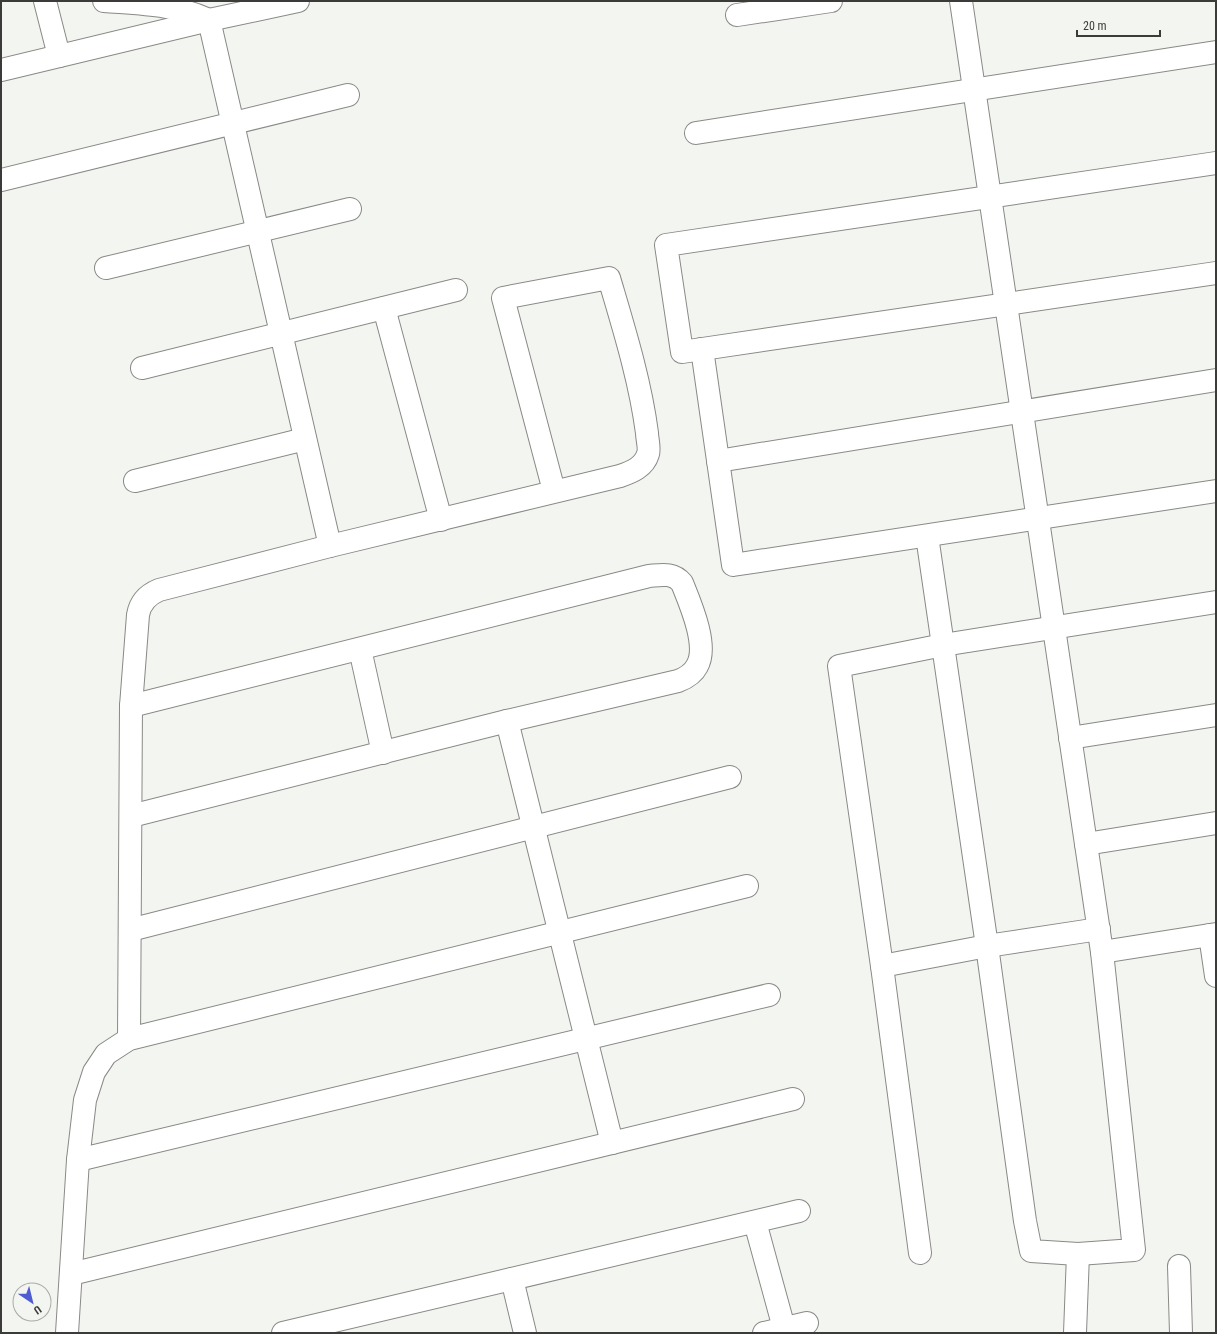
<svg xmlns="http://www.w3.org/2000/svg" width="1217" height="1334" font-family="'Roboto Condensed',sans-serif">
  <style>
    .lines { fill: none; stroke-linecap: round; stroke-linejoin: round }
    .minor-casing { stroke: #888a86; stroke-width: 24 }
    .minor { stroke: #fff; stroke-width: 22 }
  </style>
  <rect width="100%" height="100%" fill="#f2f5f0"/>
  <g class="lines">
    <defs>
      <g id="minor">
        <path d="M45 1 59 56"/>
        <path d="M104 1C142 4 174 4 209 20L330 546"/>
        <path d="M961 1 1102 952 1216 934"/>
        <path d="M737 15 831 1"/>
        <path d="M1 70 209 20 298 1"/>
        <path d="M696 133 1216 52"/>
        <path d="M1216 163 666 245 682 352 1216 273"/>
        <path d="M1 180 348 95"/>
        <path d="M106 268 350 209"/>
        <path d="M384 308 441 520"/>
        <path d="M702 349 733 565 1216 491"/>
        <path d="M142 368 456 290"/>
        <path d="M718 461 1216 380"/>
        <path d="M135 481 305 439"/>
        <path d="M927 536 987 946 1099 929"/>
        <path d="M360 649 383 753"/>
        <path d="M507 721 612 1143"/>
        <path d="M1070 738 1216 715"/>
        <path d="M131 816 507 721 678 681C686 678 693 674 697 666 709 646 690 603 682 583 673 572 661 575 649 576L131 706"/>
        <path d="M1086 844 1216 823"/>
        <path d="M130 930 730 777"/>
        <path d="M1210 935 1216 976"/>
        <path d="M882 966 987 946 1025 1221 1031 1251 1078 1254 1134 1250 1102 952"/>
        <path d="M129 1039 131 706 138 615C140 603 147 595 159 590L330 546 620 476C632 472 644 467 648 454 650 448 647 439 647 433 640 380 624 329 609 278L503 298 554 491"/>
        <path d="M78 1160 769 995"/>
        <path d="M755 1222 784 1328"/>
        <path d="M920 1253 882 966 839 666 943 645 1216 602"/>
        <path d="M1179 1266 1181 1333"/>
        <path d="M71 1274 793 1099"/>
        <path d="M512 1279 525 1333"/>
        <path d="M67 1333 78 1160 85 1100 94 1072 106 1054 129 1039 747 886"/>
        <path d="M283 1333 799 1211"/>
        <path d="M764 1333 807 1323"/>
        <path d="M1075 1333 1078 1254"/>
      </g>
    </defs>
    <use href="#minor" class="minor-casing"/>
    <use href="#minor" class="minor"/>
  </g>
  <rect width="1217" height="1334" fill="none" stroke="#3b3c3a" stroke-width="4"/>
  <g transform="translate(32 1302) rotate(145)"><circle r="19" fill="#f2f5f0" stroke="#a9aba7"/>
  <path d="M0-3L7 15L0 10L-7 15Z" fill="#4f5cd2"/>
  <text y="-6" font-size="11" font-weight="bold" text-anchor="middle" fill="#3b3c3a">U</text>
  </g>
  <path d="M1077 30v6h83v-6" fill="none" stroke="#3b3c3a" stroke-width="2"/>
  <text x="1083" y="30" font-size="12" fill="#3b3c3a" stroke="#f2f5f0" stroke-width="3" paint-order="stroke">20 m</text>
</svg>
